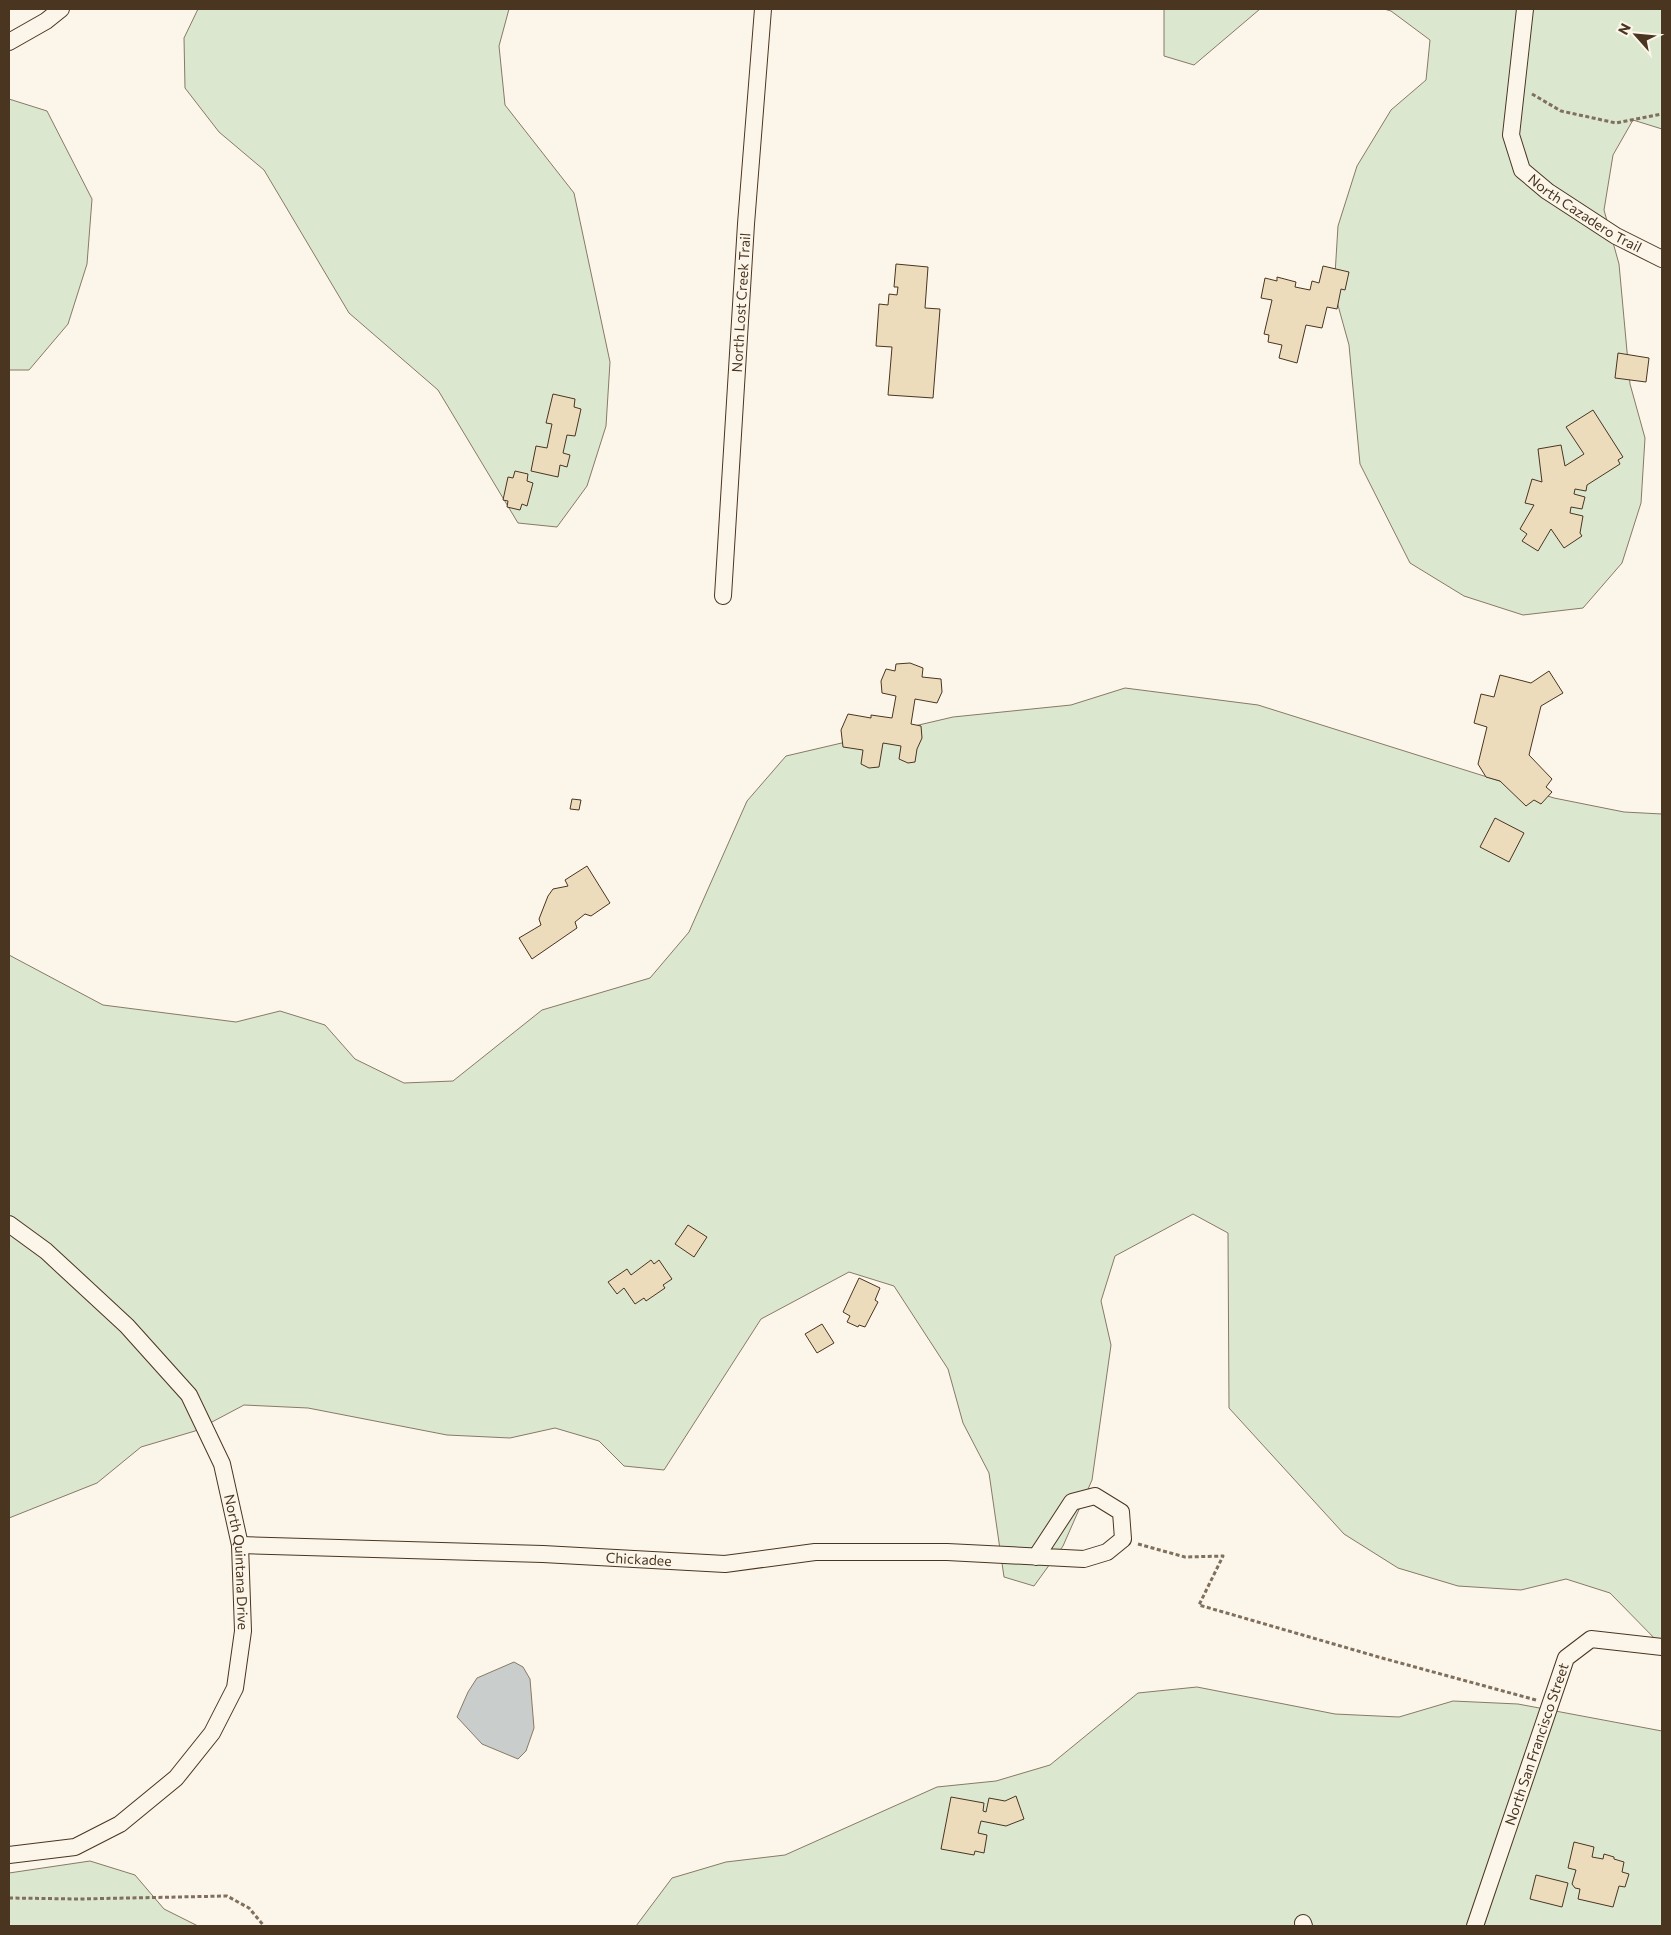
<svg xmlns="http://www.w3.org/2000/svg" width="1671" height="1935" font-family="Commissioner,sans-serif">
  <style>
    .green { fill: #dce7d0; stroke: #887966 }
    .water { fill: #c9cecd; stroke: #887966 }
    .building { fill: #ecdcbc; stroke: #4a3520 }
    .lines { fill: none; stroke-linecap: round; stroke-linejoin: round }
    .street-casing { stroke: #4a3520; stroke-width: 18 }
    .path { stroke: #7f6f5c; stroke-width: 3; stroke-dasharray: 4 2.5; stroke-linecap: butt }
    .street { stroke: #fbf6e9; stroke-width: 16 }
    .labels { text-anchor: middle; stroke-width: 4; stroke-linejoin: round; paint-order: stroke }
    .street-label { font-size: 14px; fill: #4a3520; stroke: #fbf6e9 }
  </style>
  <rect width="100%" height="100%" fill="#fbf6e9"/>
  <g class="green">
    <path d="M198 9H509L499 46 505 105 574 193 610 362 606 426 587 486 557 527 518 523 438 390 349 313 264 170 219 132 185 88 184 38Z"/>
    <path d="M1164 9H1260L1194 65 1164 56Z"/>
    <path d="M1384 9H1662V129L1633 120 1613 155 1604 210 1619 264 1630 384 1645 438 1641 503 1622 563 1583 608 1523 615 1464 596 1410 563 1360 464 1349 345 1334 291 1338 226 1357 166 1391 110 1426 80 1430 40 1391 11Z"/>
    <path d="M9 99 47 111 92 199 87 264 68 324 29 370H9Z"/>
    <path d="M1125 688 1258 705 1554 798 1624 812 1662 814V1646L1610 1593 1566 1579 1521 1590 1458 1586 1398 1568 1344 1534 1229 1408 1228 1233 1193 1214 1115 1256 1101 1301 1111 1345 1092 1480 1063 1546 1034 1586 1004 1577 989 1473 963 1423 948 1369 894 1286 849 1272 761 1319 664 1470 624 1466 599 1441 555 1428 510 1438 447 1435 308 1408 244 1405 195 1431 141 1447 97 1483 9 1518V955L103 1005 236 1022 280 1011 325 1025 355 1059 404 1083 453 1081 542 1010 650 978 689 932 747 801 786 756 953 717 1071 705Z"/>
    <path d="M1197 1687 1335 1714 1399 1717 1453 1701 1518 1704 1662 1731V1926H636L672 1878 726 1862 785 1855 937 1787 996 1781 1050 1765 1138 1693Z"/>
    <path d="M90 1861 135 1875 164 1909 198 1926H9V1873Z"/>
  </g>
  <path class="water" d="M514 1662 523 1667 530 1679 534 1728 526 1751 518 1759 482 1744 457 1717 468 1692 477 1678Z"/>
  <g class="building">
    <path d="M896 264 928 267 925 308 940 309 933 398 888 395 892 347 876 346 879 304 888 305 889 294 897 295 898 287H894Z"/>
    <path d="M1323 266 1349 272 1345 290 1341 289 1337 309 1327 307 1322 328 1306 325 1297 363 1279 358 1282 345 1268 342 1269 335 1264 334 1272 300 1261 298 1265 278 1277 281V277L1296 282 1295 287 1310 290 1312 281 1319 283Z"/>
    <path d="M1618 353 1649 358 1646 382 1615 378Z"/>
    <path d="M553 394 575 399 574 407 581 409 575 436 567 435 563 453 570 455 567 467 560 465 558 477 531 471 536 446 547 448 552 424 546 423Z"/>
    <path d="M1593 410 1623 457 1618 460 1620 464 1587 485 1586 491 1575 489 1574 494 1585 497 1582 509 1571 507 1570 513 1583 516 1580 533 1582 536 1564 548 1551 529 1538 551 1522 541 1527 534 1520 529 1534 505 1525 503 1532 479 1542 482 1538 449 1561 445 1565 466 1584 454 1566 427Z"/>
    <path d="M515 471 528 474 527 481 533 483 527 506 522 504 520 510 507 507 508 501 503 500 508 477 513 478Z"/>
    <path d="M910 663 923 668 922 677 941 679 942 692 937 703 915 699 911 724 921 726 922 738 917 749 915 762 908 763 899 759 901 746 883 743 879 767 869 768 861 764 863 750 843 747 841 730 848 714 871 718V715L892 718 896 696 882 693 881 681 886 669 895 671 896 664Z"/>
    <path d="M1549 671 1563 693 1541 706 1529 755 1552 779 1546 787 1552 792 1541 804 1534 800 1526 806 1500 781 1486 777 1478 764 1487 727 1474 723 1481 694 1494 697 1500 675 1531 683Z"/>
    <path d="M572 799 581 800 579 810 570 809Z"/>
    <path d="M1495 818 1524 833 1509 862 1480 847Z"/>
    <path d="M587 866 610 903 591 916 585 914 575 922 577 928 532 959 519 938 541 925 539 919 548 896 553 889 568 886 565 880Z"/>
    <path d="M688 1225 707 1237 694 1257 675 1244Z"/>
    <path d="M651 1260 654 1264 659 1260 672 1279 663 1285 665 1288 646 1301 644 1298 635 1304 624 1288 617 1294 608 1282 627 1269 631 1275Z"/>
    <path d="M859 1278 880 1288 875 1300 878 1302 865 1327 859 1325 858 1327 847 1322 850 1316 843 1312Z"/>
    <path d="M822 1324 834 1343 817 1353 805 1334Z"/>
    <path d="M1016 1796 1024 1819 1006 1826 981 1821 978 1833 987 1835 984 1853 975 1851 974 1855 941 1849 951 1797 984 1803 983 1811 986 1812 989 1798 1005 1801Z"/>
    <path d="M1574 1842 1594 1847 1592 1857 1603 1859 1604 1854 1614 1857V1859L1624 1862 1622 1872 1629 1874 1625 1887 1619 1886 1613 1907 1578 1899 1580 1889 1575 1888 1572 1884 1576 1870 1568 1868Z"/>
    <path d="M1536 1875 1568 1883 1562 1907 1530 1899Z"/>
  </g>
  <g class="lines">
    <defs>
      <g id="street">
        <path id="s1" d="M1525 9 1511 135 1522 170 1547 191 1616 236 1662 259"/>
        <path d="M9 42 46 21 61 9"/>
        <path id="s2" d="M723 596 746 224 763 9"/>
        <path id="s3" d="M9 1224 46 1251 127 1326 189 1395 222 1464 240 1545 243 1631 235 1688 212 1733 176 1778 120 1824 75 1847 9 1855"/>
        <path id="s4" d="M240 1545 543 1554 725 1564 815 1552H947L1084 1559 1107 1552 1123 1539 1121 1512 1095 1496 1072 1502 1036 1557"/>
        <path d="M1303 1923 1304 1926"/>
        <path id="s5" d="M1475 1926 1566 1658 1591 1639 1662 1647"/>
      </g>
    </defs>
    <use href="#street" class="street-casing"/>
    <g class="path">
      <path d="M1532 94 1561 111 1616 123 1662 114"/>
      <path d="M1138 1544 1185 1557 1223 1556 1199 1605 1382 1658 1536 1700"/>
      <path d="M9 1898 79 1899 227 1896 249 1908 264 1926"/>
    </g>
    <use href="#street" class="street"/>
  </g>
  <g class="labels">
    <g class="street-label">
      <text dy="5" stroke="none"><textPath href="#s1" startOffset="240">North Cazadero Trail</textPath></text>
      <text dy="5" stroke="none"><textPath href="#s2" startOffset="294">North Lost Creek Trail</textPath></text>
      <text dy="5" stroke="none"><textPath href="#s4" startOffset="399">Chickadee</textPath></text>
      <text dy="5" stroke="none"><textPath href="#s3" startOffset="425">North Quintana Drive</textPath></text>
      <text dy="5" stroke="none"><textPath href="#s5" startOffset="192">North San Francisco Street</textPath></text>
    </g>
  </g>
  <rect width="1671" height="1935" fill="none" stroke="#4a3520" stroke-width="20"/>
  <g transform="translate(1636 35) rotate(297)" stroke="#fbf6e9" stroke-width="4" paint-order="stroke">
  <path d="M0-4L9 19L0 12L-9 19Z" fill="#4a3520"/>
  <text y="-8" font-size="14" font-weight="bold" text-anchor="middle" fill="#4a3520">N</text>
  </g>
</svg>
